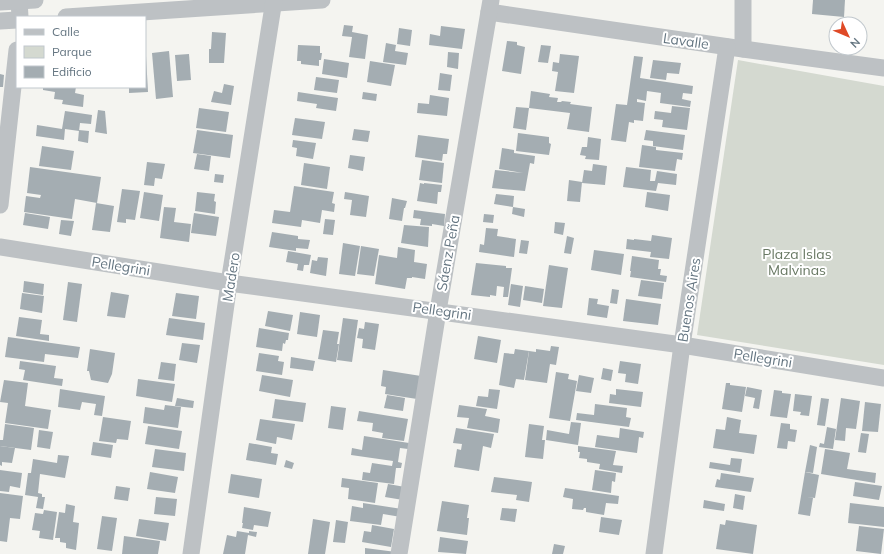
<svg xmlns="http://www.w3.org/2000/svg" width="884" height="554" font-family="Mulish,sans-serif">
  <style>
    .green { fill: #d4d9d0 }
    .building { fill: #a4adb2 }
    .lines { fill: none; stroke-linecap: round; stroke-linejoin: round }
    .street { stroke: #bdc1c4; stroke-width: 17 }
    .labels { text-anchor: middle; stroke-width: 4; stroke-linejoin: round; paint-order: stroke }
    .street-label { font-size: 14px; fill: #647581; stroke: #fff }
    .park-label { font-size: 14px; fill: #687863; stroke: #fff }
  </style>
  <rect width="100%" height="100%" fill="#f4f4f0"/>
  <path class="green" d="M738 60 884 86V365L697 335Z"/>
  <g class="building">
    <path d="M813 0H845L844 17 812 14Z"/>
    <path d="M344 25 353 26 352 32 368 35 365 59 349 57 352 37 342 36Z"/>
    <path d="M441 26 465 29 462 49 429 45 430 34 440 36Z"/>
    <path d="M399 28 412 30 410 46 397 44Z"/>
    <path d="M212 32 226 33 224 63H209V49H211Z"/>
    <path d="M507 41 517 42V45L525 47 521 74 502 71Z"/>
    <path d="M386 43 396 45 395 51 408 53 406 65 383 62Z"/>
    <path d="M298 45 320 46V53H322L321 60H319V66L301 64V61H297Z"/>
    <path d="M541 45 551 46 548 63 538 62Z"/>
    <path d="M169 51 173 97 156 99 152 53Z"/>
    <path d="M448 52 459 53 458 69 447 67Z"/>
    <path d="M189 54 191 80 177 81 175 55Z"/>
    <path d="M560 54 579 56 574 93 555 91 558 72 552 71 553 62 559 63Z"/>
    <path d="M145 56H146L148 92 129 93V87H145Z"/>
    <path d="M634 56 643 57 640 78 693 86 692 94 683 93 682 99 691 101 690 107 660 103 661 93 647 91 646 101 637 99V102L645 103 643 121 634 120V123L629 122 626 142 611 140 616 104 627 105Z"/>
    <path d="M324 59 349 63 347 78 322 74Z"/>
    <path d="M653 60 681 63 679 74 667 73 666 80 650 78Z"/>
    <path d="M370 61 395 65 391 86 367 82Z"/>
    <path d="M440 73 452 75 450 91 438 90Z"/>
    <path d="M0 74 4 75 3 87H0Z"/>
    <path d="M316 77 339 80 337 93 314 90Z"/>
    <path d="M224 84 234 86 231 105 211 102 214 91 222 93Z"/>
    <path d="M43 87H76L75 93 84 95 83 107 62 104 63 100 54 99 55 92 43 90Z"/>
    <path d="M531 91 550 94 549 97 558 98 557 102H561L562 101 571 102 570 104 592 107 589 132 567 129 570 113 529 108Z"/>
    <path d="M298 92 338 98 336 111 316 108 317 104 297 101Z"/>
    <path d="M363 92 377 94 376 101 362 99Z"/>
    <path d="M430 95 449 98 447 116 417 113 418 103 429 104Z"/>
    <path d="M672 106 690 108 687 130 662 127 663 120 654 119 655 111 671 113Z"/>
    <path d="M516 107 529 108 526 130 513 128Z"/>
    <path d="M199 108 229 112 226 132 196 128Z"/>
    <path d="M98 110 105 111 107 134 95 132Z"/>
    <path d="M65 111 92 115 91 124 80 123 79 131 65 129 64 140 36 136 37 125 62 129Z"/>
    <path d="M295 118 325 122 322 139 292 135Z"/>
    <path d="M354 129 370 131 368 142 352 140Z"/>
    <path d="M79 130 89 131 88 143 78 141Z"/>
    <path d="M197 130 233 135 230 158 193 153Z"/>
    <path d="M646 130 685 135 683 150 653 146V141L644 140Z"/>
    <path d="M518 133 549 137V143L551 144 549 155 516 151Z"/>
    <path d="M418 135 449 139 447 154H443L442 161 415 157Z"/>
    <path d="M588 137 601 139 599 160 585 159 586 156 580 155 582 147H587Z"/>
    <path d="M293 140 316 143 313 159 296 156 297 148 292 147Z"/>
    <path d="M642 145 656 147V150L683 153 682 160 677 159 675 171 639 167Z"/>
    <path d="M42 146 74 151 71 170 39 166Z"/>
    <path d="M502 148 514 150V153L535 156 534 164 530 163 525 191 492 188 495 170 523 173 499 169Z"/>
    <path d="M197 154 211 156 209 171 194 169Z"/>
    <path d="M350 155 365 157 363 171 348 168Z"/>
    <path d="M422 160 444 163 442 183 419 180Z"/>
    <path d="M147 162 165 164 162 179 155 178 154 186 144 185Z"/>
    <path d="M304 163 330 167 327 189 301 185Z"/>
    <path d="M593 164 607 166 605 185 582 183 584 170 592 171Z"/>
    <path d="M30 167 101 177 97 203 75 199 72 219 24 212 26 196 40 198 41 195 27 193Z"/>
    <path d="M626 167 651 170 650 181H655L657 171 677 174 676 185 658 183 656 191 623 187Z"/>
    <path d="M215 174 224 175 223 183 214 182Z"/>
    <path d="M569 180 582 182 580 202 567 201Z"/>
    <path d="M420 183 424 184V183L442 185 441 192H438L437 204 417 201Z"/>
    <path d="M294 186 334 192 332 203 335 204 334 212 322 210 320 223 302 220 301 227 272 223 274 210 290 212Z"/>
    <path d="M122 189 140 191 135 220 126 219V223L117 222Z"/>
    <path d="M144 192 163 195 159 221 140 218Z"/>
    <path d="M197 192 215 194 214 201 216 202 215 214 195 211Z"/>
    <path d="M345 192 369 196 366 217 350 215 352 200 344 199Z"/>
    <path d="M647 192 670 195 668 211 645 207Z"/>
    <path d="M496 194 514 196 513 207 494 204Z"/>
    <path d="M392 198 407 201 405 208H404L402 221 389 219Z"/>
    <path d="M96 203 114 206 110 232 92 230Z"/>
    <path d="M164 207 176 208 174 222 191 224 189 242 160 238Z"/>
    <path d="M513 207 525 209 524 217 512 214Z"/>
    <path d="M414 210 445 214 444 226 432 224V226L420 225 421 219 413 218Z"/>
    <path d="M25 213 50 217 48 229 23 225Z"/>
    <path d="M194 213 219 217 216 236 191 233Z"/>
    <path d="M484 214 494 215 493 223 483 222Z"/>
    <path d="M325 219 335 220 333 235 323 234Z"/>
    <path d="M61 220 74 221 71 236 59 234Z"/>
    <path d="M555 222 565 223 563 235 554 233Z"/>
    <path d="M404 225 429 227 428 247 401 243Z"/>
    <path d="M486 228 498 229 497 236 516 239 514 257 479 252 480 244 484 245Z"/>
    <path d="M272 232 298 236V239L310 240 308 249 296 248V251L269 247Z"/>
    <path d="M652 235 672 238 669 259 650 257 651 252 626 249 627 239 634 240V239L651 241Z"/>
    <path d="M567 236 574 238 571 254 564 253Z"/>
    <path d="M521 240 529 241 527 254 519 253Z"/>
    <path d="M343 243 360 246 355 276 339 274Z"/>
    <path d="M361 246 379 249 374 276 357 274Z"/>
    <path d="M398 247 415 250 414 262 427 264 425 279 412 277V278H407L405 289 375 284 379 255 397 258Z"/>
    <path d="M594 250 624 254 621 275 591 270Z"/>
    <path d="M288 251 311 255 309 265H304L303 271 297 270 298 264 286 262Z"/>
    <path d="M632 256 659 260 658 269H661L660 275 667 276 666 282 630 277 631 271H630Z"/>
    <path d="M318 257 328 258 326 276 310 273 312 260 317 261Z"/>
    <path d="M476 263 506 266V268H512L508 297H503L504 287 497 286 496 296 490 295V297L471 295Z"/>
    <path d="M549 265 568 268 562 308 543 306Z"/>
    <path d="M641 280 664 283 662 299 638 296Z"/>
    <path d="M24 281 44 284 43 295 23 292Z"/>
    <path d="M68 282 82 284 77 322 63 320Z"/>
    <path d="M511 284 523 286 520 307 508 305Z"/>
    <path d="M525 286 544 289 542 303 523 300Z"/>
    <path d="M612 289 619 290 617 304 610 303Z"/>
    <path d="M111 292 129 295 125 318 107 316Z"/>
    <path d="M22 293 44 296 42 313 20 309Z"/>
    <path d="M176 293 199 296 196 319 172 316Z"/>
    <path d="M589 298 598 299 597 304 609 306 607 318 587 315Z"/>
    <path d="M626 299 661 304 658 325 623 321Z"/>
    <path d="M268 311 293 315 290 331 265 326Z"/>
    <path d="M300 312 320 315 317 337 297 334Z"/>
    <path d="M19 317 42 320 40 334 49 335V341L16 336Z"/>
    <path d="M169 318 205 323 203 340 166 335Z"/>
    <path d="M343 318 358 320 352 362 337 360Z"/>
    <path d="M365 322 379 324 375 350 362 348 363 339 357 338 359 328 364 329Z"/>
    <path d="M259 328 289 333 288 340H286L285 344 283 343 282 351 256 347Z"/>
    <path d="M323 330 339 332 337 344H339L336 362 318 359Z"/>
    <path d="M478 336 501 340 497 363 474 359Z"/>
    <path d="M8 337 80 347 78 358 45 354 44 362 5 357Z"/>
    <path d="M182 343 200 345 197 363 179 360Z"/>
    <path d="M551 346 559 347 556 365 550 364 547 383 525 380 529 351 536 352V349L550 351Z"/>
    <path d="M90 349 115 353 112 374 108 383 91 380 89 371H87Z"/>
    <path d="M515 349 529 351 524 380 516 379 514 388 499 385 504 353 514 354Z"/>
    <path d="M259 353 279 356 278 361 284 362 282 375 256 371Z"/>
    <path d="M291 357 315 361 313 371 290 368Z"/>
    <path d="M20 361 56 366 54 378 63 379 62 386 23 380 25 370 19 369Z"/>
    <path d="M620 361 641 364 638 384 625 382 626 374 618 373Z"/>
    <path d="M161 362 176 364 174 381 158 379Z"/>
    <path d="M603 368 613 370 611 381 601 379Z"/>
    <path d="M383 370 421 376 417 399 385 394 386 387 381 386Z"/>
    <path d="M556 372 569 374 568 379 577 381 570 421 549 418Z"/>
    <path d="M262 375 293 380 290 397 259 391Z"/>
    <path d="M579 375 594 378 591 393 576 391Z"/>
    <path d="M138 379 175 384 172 402 136 396Z"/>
    <path d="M4 380 28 383 25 406 51 410 48 429 5 423 8 403 0 402Z"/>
    <path d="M726 383H730V385L746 387 742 412 722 409Z"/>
    <path d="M747 387 762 390 759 409 753 408 755 398 745 396Z"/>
    <path d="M60 389 105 396 102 416 94 415 96 404 82 402 80 410 58 407Z"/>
    <path d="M489 389 500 390 497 409 476 406 478 396 488 397Z"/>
    <path d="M616 389 643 392 641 407 609 403 610 394 616 395Z"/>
    <path d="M774 390 782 391V393L791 394 787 418 770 416Z"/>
    <path d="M795 394 812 396 809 416 800 415 801 412 793 411Z"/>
    <path d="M387 395 405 398 403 411 384 408Z"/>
    <path d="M177 398 194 401 193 408 175 406Z"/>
    <path d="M821 398 829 399 825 426 817 425Z"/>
    <path d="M841 398 860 401 856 429 846 428 845 441 835 440Z"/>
    <path d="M275 399 306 403 303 422 272 418Z"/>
    <path d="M865 402 881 404 878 432 862 431Z"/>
    <path d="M595 404 627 408 626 417 631 418 629 427 576 420 577 413 594 415Z"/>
    <path d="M165 405 181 407 178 428 143 423 145 407 164 410Z"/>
    <path d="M459 405 487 409 485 416 500 419 498 433 467 428 469 418 457 417Z"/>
    <path d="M331 406 346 408 343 430 328 428Z"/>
    <path d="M359 411 408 419 404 441 382 438 383 433 372 431 373 423 357 421Z"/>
    <path d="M103 417 131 421 128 440 117 439 116 443 99 441Z"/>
    <path d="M727 417 741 420 739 433 757 435 754 454 713 448 716 429 725 430Z"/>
    <path d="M260 419 295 424 292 440 277 437 276 444 256 440Z"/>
    <path d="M571 422 581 423 578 445 546 440 547 430 569 434Z"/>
    <path d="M781 423 790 424V429L797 430 795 442 788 441 787 449 777 448Z"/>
    <path d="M5 424 34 428 31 450 0 446V440H3Z"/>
    <path d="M529 424 544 426 542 440H545L543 459 525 457Z"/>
    <path d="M148 426 182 431 179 449 145 444Z"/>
    <path d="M827 427 836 429 833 449 819 447 820 443 824 444Z"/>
    <path d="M456 428 494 434 491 448 483 446 479 471 454 467 457 449 461 450 462 444 453 443Z"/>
    <path d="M620 428 644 432 643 438 639 437 637 453 595 447 597 435 619 438Z"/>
    <path d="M39 430 53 432 50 449 37 447Z"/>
    <path d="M861 433 869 434 866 453 858 452Z"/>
    <path d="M364 436 409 443 408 449 400 448 398 462 402 463 401 468H396L394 484 362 480 363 472 370 473 372 463 392 466 393 461 351 455 352 448 362 450Z"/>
    <path d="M93 442 113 445 111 458 91 455Z"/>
    <path d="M249 443 272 447 271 453 278 454 276 465 246 460Z"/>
    <path d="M810 445 817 447 813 473 805 472Z"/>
    <path d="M0 446 15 448 12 463 2 462V466L0 465Z"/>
    <path d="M578 446 616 451 613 465 623 466 622 473 599 469 600 464 587 462V459L579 458 580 452H578Z"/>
    <path d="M155 449 186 453 184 471 152 467Z"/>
    <path d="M825 449 850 453 847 469 876 473 875 483 821 474Z"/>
    <path d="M58 455 69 456 65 478 40 474 38 493 42 494V497H45L43 509 36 508 38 497 25 495 28 473H31L33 459 57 463Z"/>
    <path d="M731 458 742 459 740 473 709 468 710 462 730 465Z"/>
    <path d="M286 460 294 463 292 469 284 467Z"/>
    <path d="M0 470 22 473 20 488 10 486 9 492 0 491Z"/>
    <path d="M595 470 616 473 615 482 612 481 611 493 592 490Z"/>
    <path d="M150 472 178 477 175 493 147 489Z"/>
    <path d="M805 472 819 475 815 498 807 497 813 498 810 516 798 514Z"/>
    <path d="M721 473 754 478 751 492 715 487 717 479 720 480Z"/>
    <path d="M231 474 262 479 259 498 228 493Z"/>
    <path d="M494 477 532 482 529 502 516 500 517 495 491 492Z"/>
    <path d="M342 478 378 483 375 503 348 499 349 488 341 487Z"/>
    <path d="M855 482 882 486 879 500 853 496Z"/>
    <path d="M388 484 405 487 403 500 385 497Z"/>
    <path d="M116 486 130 488 128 501 114 499Z"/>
    <path d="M565 488 619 496 618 504 606 503 604 515 586 512V508H584L583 510 572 509 573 499 563 497Z"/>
    <path d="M0 493 23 496 20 519 10 518 7 542 0 541Z"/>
    <path d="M735 494 745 496 743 510 733 508Z"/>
    <path d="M156 497 177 499 175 516 154 514Z"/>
    <path d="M704 500 725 504 724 511 703 508Z"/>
    <path d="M442 501 469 505 467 518 453 516 469 518 467 535 437 531Z"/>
    <path d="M363 503 402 509 401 517 383 514 381 525 350 521 352 506 363 508Z"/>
    <path d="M850 503 884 507V527L848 523Z"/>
    <path d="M66 504 75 506 73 522 79 523 76 550 66 548V543L60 542V538H55L59 512 65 513Z"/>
    <path d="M244 507 271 512 268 527 254 525 253 530 242 528 243 523H242Z"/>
    <path d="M502 508 517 509 515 522 500 520Z"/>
    <path d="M44 510 57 512 53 540 39 538 40 531 32 530 35 513 43 514Z"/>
    <path d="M102 516 117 518 112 551 97 549Z"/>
    <path d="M601 517 622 520 619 535 599 532Z"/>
    <path d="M139 519 169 523 166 541 136 536Z"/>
    <path d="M313 519 330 522 325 554H308Z"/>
    <path d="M336 520 348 522 345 543 333 542Z"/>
    <path d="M726 520 757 525 753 554 716 549 720 524 725 525Z"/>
    <path d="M372 525 394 529 391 547 362 542 364 531 371 532Z"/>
    <path d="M859 526 884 529 881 554 856 551Z"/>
    <path d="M237 531 249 533V531L257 532 256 537 248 535 245 554H223L227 535 236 537Z"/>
    <path d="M124 536 160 541 158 554H122Z"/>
    <path d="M440 537 468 541 466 554 438 552Z"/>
    <path d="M554 544 565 546 563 554H552Z"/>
    <path d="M365 548 396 552 395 554H365Z"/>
  </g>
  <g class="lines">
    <g class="street">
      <path d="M19 0 20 17"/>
      <path d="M0 2 35 0"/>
      <path d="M489 12 743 49 884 68"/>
      <path d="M66 17 322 0"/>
      <path d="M0 21 17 20"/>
      <path d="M743 49V0"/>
      <path d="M0 205 17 50"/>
      <path d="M0 247 229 283 682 345 884 378"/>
      <path d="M191 554 229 283 274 0"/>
      <path d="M399 554 438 311 491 0"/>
      <path d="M654 554 682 345 727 47"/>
    </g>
  </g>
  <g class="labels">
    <g class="street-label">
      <text transform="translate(686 41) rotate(8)" y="5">Lavalle</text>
      <text transform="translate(448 253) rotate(-80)" y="5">Sáenz Peña</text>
      <text transform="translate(121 266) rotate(9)" y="5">Pellegrini</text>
      <text transform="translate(231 277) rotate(-81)" y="5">Madero</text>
      <text transform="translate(689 300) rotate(-81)" y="5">Buenos Aires</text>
      <text transform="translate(442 311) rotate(8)" y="5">Pellegrini</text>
      <text transform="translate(763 358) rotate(9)" y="5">Pellegrini</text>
    </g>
    <g class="park-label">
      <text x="797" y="259">Plaza Islas<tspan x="797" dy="16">Malvinas</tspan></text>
    </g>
  </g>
  <rect x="16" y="16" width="130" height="72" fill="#ffffff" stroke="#c1c8cd"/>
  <rect x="24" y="29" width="20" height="6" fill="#bdc1c4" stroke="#c1c8cd"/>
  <text x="52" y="36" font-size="12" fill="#647581">Calle</text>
  <rect x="24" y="46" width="20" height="12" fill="#d4d9d0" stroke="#c1c8cd"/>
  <text x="52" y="56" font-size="12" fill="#647581">Parque</text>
  <rect x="24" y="66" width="20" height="12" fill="#a4adb2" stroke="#c1c8cd"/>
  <text x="52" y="76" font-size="12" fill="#647581">Edificio</text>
  <g transform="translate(848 36) rotate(134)"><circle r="19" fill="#ffffff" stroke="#c1c8cd"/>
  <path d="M0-3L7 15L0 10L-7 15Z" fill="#df4926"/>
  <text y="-6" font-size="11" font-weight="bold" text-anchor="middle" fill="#647581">N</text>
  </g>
</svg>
